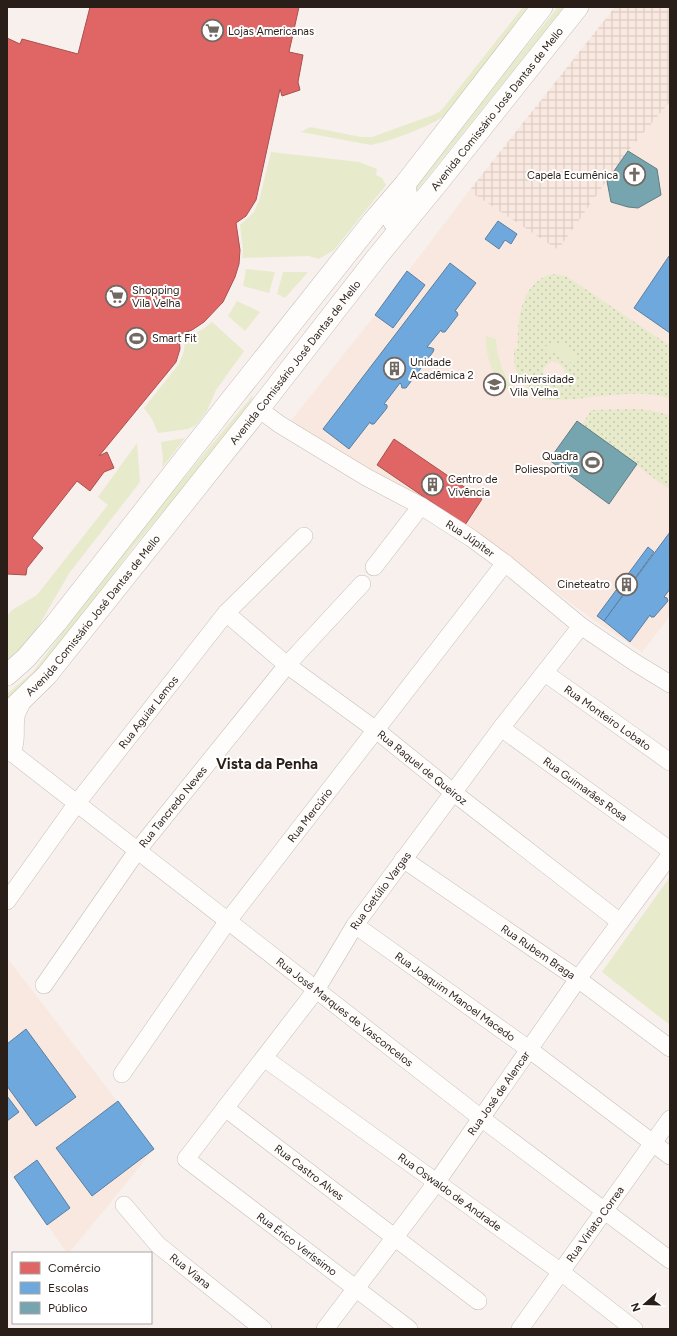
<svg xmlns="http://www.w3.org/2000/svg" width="677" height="1336" font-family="Figtree,sans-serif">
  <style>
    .industrial { fill: url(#industrial-grid) }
    .built { fill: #f9e8df }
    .grass { fill: url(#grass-dots); fill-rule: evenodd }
    .garden { fill: #e8eacc }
    .shops { fill: #e06666; stroke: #a9504f }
    .schools { fill: #6fa8dc; stroke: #5a7fa1 }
    .public { fill: #76a5af; stroke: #5f7c82 }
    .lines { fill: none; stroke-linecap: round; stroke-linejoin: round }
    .minor-casing { stroke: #c7beb9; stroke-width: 18 }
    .major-casing { stroke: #c7beb9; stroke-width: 22 }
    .minor { stroke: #fefdfc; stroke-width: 17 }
    .major { stroke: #fefdfc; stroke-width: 21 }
    .labels { text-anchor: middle; stroke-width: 4; stroke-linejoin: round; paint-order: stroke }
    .poi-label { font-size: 11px; fill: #2a1e18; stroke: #fff; text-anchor: start }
    .street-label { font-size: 11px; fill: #2a1e18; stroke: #fff }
    .district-label { font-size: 15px; font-weight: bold; fill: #2a1e18; stroke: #fff }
  </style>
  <defs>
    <pattern id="industrial-grid" width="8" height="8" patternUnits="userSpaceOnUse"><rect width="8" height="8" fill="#f9e8df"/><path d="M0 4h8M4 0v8" fill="none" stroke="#d6c7bf"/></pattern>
    <pattern id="grass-dots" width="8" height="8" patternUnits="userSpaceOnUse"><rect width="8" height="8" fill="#e8eacc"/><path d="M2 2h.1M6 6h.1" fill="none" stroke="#c7c8ae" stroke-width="1.8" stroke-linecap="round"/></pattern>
  </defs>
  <rect width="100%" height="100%" fill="#f7f0ec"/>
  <path class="industrial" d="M615 7H670V102L628 151 558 250 469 191Z"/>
  <g class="built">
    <path d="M670 102V616L642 652 595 621 475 532 286 427 375 315 469 191 558 250 628 151Z"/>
    <path d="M7 958 154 1149 69 1253H67L7 1167Z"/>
  </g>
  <g class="grass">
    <path d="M553 274 566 276 670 346V399C647 389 602 396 576 399 566 399 555 401 545 399 533 395 523 386 518 375 514 367 514 357 514 348L518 349C517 321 520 282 553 274ZM556 344H561L566 364 555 353 547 349 550 345ZM553 361C580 369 553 396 544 378 540 370 546 364 553 361Z"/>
    <path d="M639 409 653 411 670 415V490L582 425 591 410Z"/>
  </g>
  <g class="garden">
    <path d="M523 7H530L447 114C434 125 388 142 371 145L301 132 310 127 361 137H372L433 115 439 112 444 107Z"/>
    <path d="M558 7H564L417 190 413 187Z"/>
    <path d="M271 152 359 162 377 169 376 175 382 178 386 185 334 250 319 259 309 256 242 258 243 249 240 225 254 212 259 201Z"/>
    <path d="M246 269 275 272 269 293 243 286Z"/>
    <path d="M283 272H308L285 298 277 294Z"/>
    <path d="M237 301 260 312 245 331 228 316Z"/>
    <path d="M212 322 244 351 216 390 207 411 196 425 188 429 158 433 152 419 144 408 179 364 184 351 185 338 203 329Z"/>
    <path d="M486 336 496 339C497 358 503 373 513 389H503C492 373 485 355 486 336Z"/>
    <path d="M556 343 567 346 580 358 566 364C559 356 552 350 541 348Z"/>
    <path d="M253 395 248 411 134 546 52 656 7 700V694L33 672 129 544Z"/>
    <path d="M185 438 162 468 163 459 161 442Z"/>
    <path d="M137 443 140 482 70 572 32 637 7 664V616L12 610 37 595 108 505 98 497Z"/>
    <path d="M670 877V1025L602 972Z"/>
  </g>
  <g class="shops">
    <path d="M90 7H299L289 52 303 55 298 82 300 90 282 96 280 89 256 200 246 216 236 223 240 250 239 264 235 277 223 302 204 322 192 330 179 335 180 349 176 362 172 367 99 456 107 452 114 468 104 472 90 491 77 481 32 538 43 548 27 568 26 575 7 574V38L20 44 22 39 78 54Z"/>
    <path d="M394 439 482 499 465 525 377 465Z"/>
  </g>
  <g class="schools">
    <path d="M498 221 517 234 511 244 505 240 499 249 485 239Z"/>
    <path d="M669 256 670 257V333L634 308Z"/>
    <path d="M450 263 476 283 455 311 457 312 458 315 445 332H442L441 330 427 347 432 348 434 349 433 352 406 388H402L401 384 400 383 384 404 387 405V408L374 424H371L370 422 349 449 323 429Z"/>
    <path d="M407 271 425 285 393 328 375 315Z"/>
    <path d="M670 532V589L664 597 667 598 668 601 654 617H651L650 615 630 642 604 621Z"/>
    <path d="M648 547 654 552 604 621 597 616Z"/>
    <path d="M26 1029 76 1097 36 1126 7 1086V1044Z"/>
    <path d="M7 1096 19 1112 7 1121Z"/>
    <path d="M118 1101 154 1149 92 1196 56 1148Z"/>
    <path d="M37 1160 70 1208 47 1225 14 1177Z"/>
  </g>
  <g class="public">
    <path d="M628 151 657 169 661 195 638 208 628 207 611 202 607 181Z"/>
    <path d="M577 421 637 464 609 504 549 460Z"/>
  </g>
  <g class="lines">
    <defs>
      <g id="minor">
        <path d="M392 223C401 211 415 199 405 184"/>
        <path id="s1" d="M259 409 279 424 366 477 421 506 471 538 505 563 581 626 634 662 670 684"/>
        <path d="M374 567 421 506"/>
        <path id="s2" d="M226 613 287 665 376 730 454 793 620 922"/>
        <path id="s3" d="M545 673 670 762"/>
        <path id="s4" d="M501 728 670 850"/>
        <path id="s5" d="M7 749 481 1118 670 1260"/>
        <path d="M11 753C18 742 14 729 16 717 17 711 21 705 24 699"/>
        <path id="s6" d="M403 859 578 979 670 1048"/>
        <path id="s7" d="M7 901 77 803 226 613 304 536"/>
        <path id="s8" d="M355 925 530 1050 670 1156"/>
        <path id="s9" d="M44 985 137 851 287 665 362 584"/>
        <path id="s10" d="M264 1058 561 1272 634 1329"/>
        <path id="s11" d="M122 1074 227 922 505 563"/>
        <path id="s12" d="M225 1108 478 1301"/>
        <path id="s13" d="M124 1205 158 1245 263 1329"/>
        <path id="s14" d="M325 1329 436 1183 578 979 670 855"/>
        <path id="s15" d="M409 1329 186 1159 316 990 355 925 501 728 581 626"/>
        <path id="s16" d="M520 1329 670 1119"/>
      </g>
      <g id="major">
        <path d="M7 675 26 658 56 623 226 406 373 221 405 184 542 7"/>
        <path id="s17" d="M7 714 47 675 259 409 377 257 437 184 578 7"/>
      </g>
    </defs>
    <use href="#minor" class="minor-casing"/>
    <use href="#major" class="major-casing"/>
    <use href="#minor" class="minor"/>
    <use href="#major" class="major"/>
  </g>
  <defs>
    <symbol id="supermarket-ring" viewBox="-11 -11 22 22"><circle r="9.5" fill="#fff" stroke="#726862" stroke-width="1.5"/><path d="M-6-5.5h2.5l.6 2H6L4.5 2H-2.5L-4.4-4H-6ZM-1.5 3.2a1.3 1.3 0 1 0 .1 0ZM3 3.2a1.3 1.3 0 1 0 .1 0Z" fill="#726862"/></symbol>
    <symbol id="church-ring" viewBox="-11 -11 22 22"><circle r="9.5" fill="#fff" stroke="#726862" stroke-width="1.5"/><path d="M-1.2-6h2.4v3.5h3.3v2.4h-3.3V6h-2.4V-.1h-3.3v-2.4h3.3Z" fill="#726862"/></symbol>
    <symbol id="stadium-ring" viewBox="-11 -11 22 22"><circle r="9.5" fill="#fff" stroke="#726862" stroke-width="1.5"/><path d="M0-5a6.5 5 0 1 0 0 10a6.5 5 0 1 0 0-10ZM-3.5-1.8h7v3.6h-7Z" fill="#726862"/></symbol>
    <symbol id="building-ring" viewBox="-11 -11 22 22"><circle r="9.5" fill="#fff" stroke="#726862" stroke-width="1.5"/><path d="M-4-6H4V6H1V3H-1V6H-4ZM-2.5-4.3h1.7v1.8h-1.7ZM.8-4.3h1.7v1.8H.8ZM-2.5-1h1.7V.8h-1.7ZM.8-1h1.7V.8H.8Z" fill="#726862"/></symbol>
    <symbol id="university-ring" viewBox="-11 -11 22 22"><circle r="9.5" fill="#fff" stroke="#726862" stroke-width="1.5"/><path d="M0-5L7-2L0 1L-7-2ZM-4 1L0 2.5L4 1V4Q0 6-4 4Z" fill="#726862"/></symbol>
  </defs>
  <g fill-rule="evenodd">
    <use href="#supermarket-ring" x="200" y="18" width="25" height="25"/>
    <use href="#church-ring" x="622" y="162" width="25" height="25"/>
    <use href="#supermarket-ring" x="104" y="284" width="25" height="25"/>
    <use href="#stadium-ring" x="124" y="326" width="25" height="25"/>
    <use href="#building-ring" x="382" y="356" width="25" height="25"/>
    <use href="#university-ring" x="482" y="372" width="25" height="25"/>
    <use href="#stadium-ring" x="580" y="450" width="25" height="25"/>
    <use href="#building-ring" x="420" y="472" width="25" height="25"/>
    <use href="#building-ring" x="614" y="572" width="25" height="25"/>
  </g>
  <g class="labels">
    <g class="poi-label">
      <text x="228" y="35">Lojas Americanas</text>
      <text x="618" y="179" text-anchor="end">Capela Ecumênica</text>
      <text x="132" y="294">Shopping<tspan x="132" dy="13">Vila Velha</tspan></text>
      <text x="152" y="342">Smart Fit</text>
      <text x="410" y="366">Unidade<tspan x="410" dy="13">Acadêmica 2</tspan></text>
      <text x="510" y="383">Universidade<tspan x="510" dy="13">Vila Velha</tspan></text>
      <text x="578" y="460" text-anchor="end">Quadra<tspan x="578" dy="13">Poliesportiva</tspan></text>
      <text x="448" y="483">Centro de<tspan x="448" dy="13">Vivência</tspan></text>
      <text x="610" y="588" text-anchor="end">Cineteatro</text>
    </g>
    <g class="street-label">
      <text dy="4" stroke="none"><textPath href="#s17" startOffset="779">Avenida Comissário José Dantas de Mello</textPath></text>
      <text dy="4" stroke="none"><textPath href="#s17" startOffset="455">Avenida Comissário José Dantas de Mello</textPath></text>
      <text dy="4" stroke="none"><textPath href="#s1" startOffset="248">Rua Júpiter</textPath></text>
      <text dy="4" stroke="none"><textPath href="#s17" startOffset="131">Avenida Comissário José Dantas de Mello</textPath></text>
      <text dy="4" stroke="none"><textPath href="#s7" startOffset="236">Rua Aguiar Lemos</textPath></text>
      <text dy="4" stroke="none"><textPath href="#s3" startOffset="77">Rua Monteiro Lobato</textPath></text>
      <text dy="4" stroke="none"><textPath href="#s2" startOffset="250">Rua Raquel de Queiroz</textPath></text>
      <text dy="4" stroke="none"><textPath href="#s4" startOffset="104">Rua Guimarães Rosa</textPath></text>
      <text dy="4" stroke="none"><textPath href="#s9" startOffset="220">Rua Tancredo Neves</textPath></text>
      <text dy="4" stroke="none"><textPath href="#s11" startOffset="320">Rua Mercúrio</textPath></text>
      <text dy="4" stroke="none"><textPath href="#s15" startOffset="612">Rua Getúlio Vargas</textPath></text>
      <text dy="4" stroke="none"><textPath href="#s6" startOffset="164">Rua Rubem Braga</textPath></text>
      <text dy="4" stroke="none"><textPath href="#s8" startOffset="123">Rua Joaquim Manoel Macedo</textPath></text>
      <text dy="4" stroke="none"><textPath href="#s5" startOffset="428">Rua José Marques de Vasconcelos</textPath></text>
      <text dy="4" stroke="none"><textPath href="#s14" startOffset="293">Rua José de Alencar</textPath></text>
      <text dy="4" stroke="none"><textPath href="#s12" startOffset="106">Rua Castro Alves</textPath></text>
      <text dy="4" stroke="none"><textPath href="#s10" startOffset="229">Rua Oswaldo de Andrade</textPath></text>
      <text dy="4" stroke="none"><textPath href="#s16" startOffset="129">Rua Viriato Correa</textPath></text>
      <text transform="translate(297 1244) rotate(37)" y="4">Rua Érico Veríssimo</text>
      <text dy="4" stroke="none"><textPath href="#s13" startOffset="94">Rua Viana</textPath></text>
    </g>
    <g class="district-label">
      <text x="267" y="769">Vista da Penha</text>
    </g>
  </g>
  <rect width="677" height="1336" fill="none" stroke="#2a1e18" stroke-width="16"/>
  <rect x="12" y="1252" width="140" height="72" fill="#ffffff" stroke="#aaa5a3"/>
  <rect x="20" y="1262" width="20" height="12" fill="#e06666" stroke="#aaa5a3"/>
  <text x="48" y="1272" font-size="12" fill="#2a1e18">Comércio</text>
  <rect x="20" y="1282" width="20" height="12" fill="#6fa8dc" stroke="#aaa5a3"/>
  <text x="48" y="1292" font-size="12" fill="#2a1e18">Escolas</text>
  <rect x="20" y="1302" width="20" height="12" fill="#76a5af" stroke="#aaa5a3"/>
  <text x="48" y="1312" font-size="12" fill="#2a1e18">Público</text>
  <g transform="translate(645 1304) rotate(250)" stroke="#ffffff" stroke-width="3" paint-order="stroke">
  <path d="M0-3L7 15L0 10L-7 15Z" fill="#2a1e18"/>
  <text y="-6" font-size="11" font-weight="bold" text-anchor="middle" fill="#2a1e18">N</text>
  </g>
</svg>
